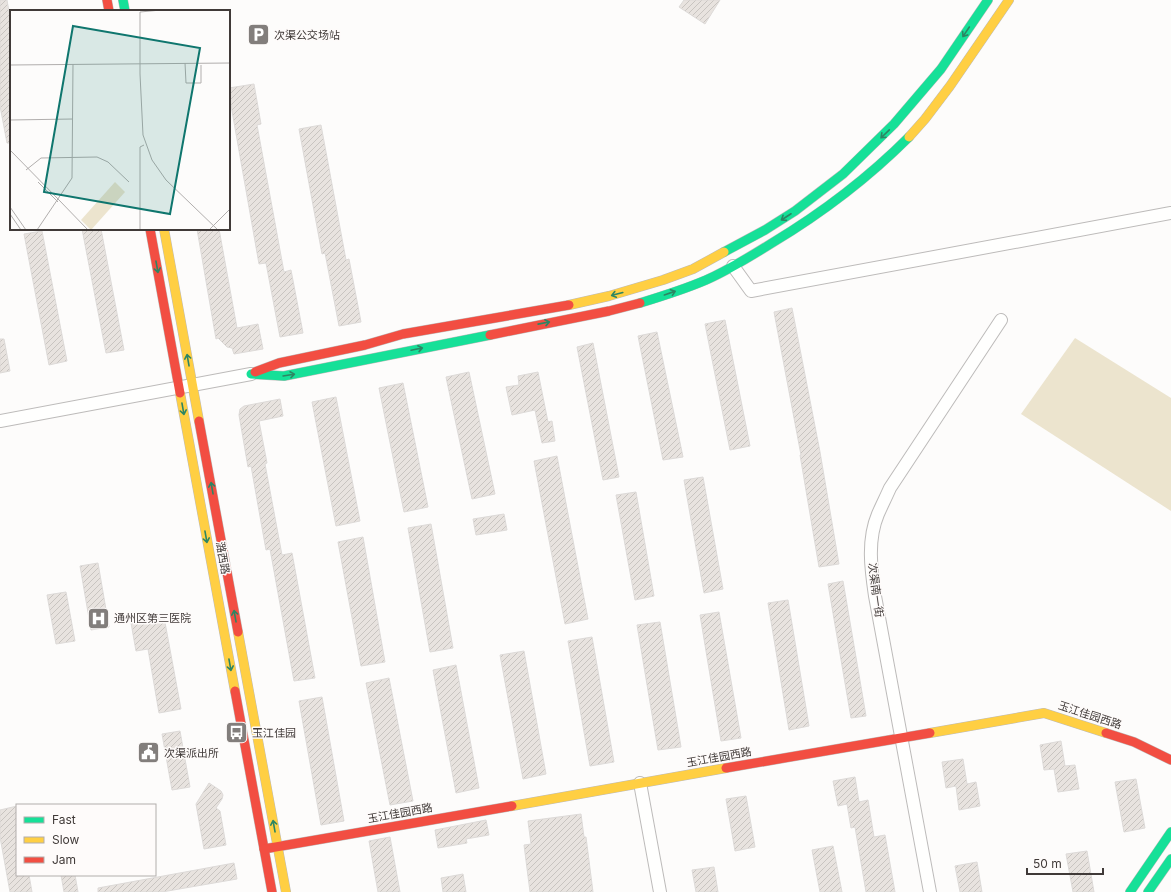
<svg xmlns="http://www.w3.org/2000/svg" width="1171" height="892" font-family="Inter,'Noto Sans SC',sans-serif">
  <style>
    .green { fill: #ece4ce }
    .building { fill: url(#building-hatch); stroke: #dddad8 }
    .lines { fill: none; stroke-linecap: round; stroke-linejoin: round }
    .street-casing { stroke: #bdbbba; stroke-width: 14 }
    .fast-casing { stroke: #bdbbba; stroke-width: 10 }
    .slow-casing { stroke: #bdbbba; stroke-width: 10 }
    .jam-casing { stroke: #bdbbba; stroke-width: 10 }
    .street { stroke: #fffffe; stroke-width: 12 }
    .fast { stroke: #16e098; stroke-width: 9 }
    .slow { stroke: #ffcf43; stroke-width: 9 }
    .jam { stroke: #f24e42; stroke-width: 9 }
    .oneway { stroke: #2d8563 }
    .labels { text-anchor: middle; stroke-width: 3; stroke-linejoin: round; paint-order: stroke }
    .poi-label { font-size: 11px; fill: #403a38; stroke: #fefbfa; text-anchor: start }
    .street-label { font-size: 11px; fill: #403a38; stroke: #fefbfa }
    .inset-road { fill: none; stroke: #b1aead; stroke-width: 1 }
    .view { fill: #0f766e; fill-opacity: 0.15; stroke: #0f766e; stroke-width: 2 }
    .inset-edge { fill: none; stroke: #403a38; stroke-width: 2 }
  </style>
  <defs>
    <pattern id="building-hatch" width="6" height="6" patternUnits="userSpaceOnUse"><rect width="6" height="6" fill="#e8e3df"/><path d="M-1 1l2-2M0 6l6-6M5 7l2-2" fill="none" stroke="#c8c4c0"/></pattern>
  </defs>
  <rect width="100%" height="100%" fill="#fdfcfb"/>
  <path class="green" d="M1075 338 1171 398V511L1021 414Z"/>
  <g class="building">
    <path d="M0 0H7L11 23V143H7L0 106Z"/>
    <path d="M684 0H720L705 24 679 7Z"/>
    <path d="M254 84 261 124 257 125 284 272 291 270 303 333 280 337 266 263 259 264 229 94V88Z"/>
    <path d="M321 125 346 260 349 259 361 322 339 326 325 253 322 254 299 129Z"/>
    <path d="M82 229H101L124 350 106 353Z"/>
    <path d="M197 229H219L237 328 258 324 263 349 234 354 232 348 227 347 218 338 216 339Z"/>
    <path d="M42 231 67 361 49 365 24 234Z"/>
    <path d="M792 308 820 452 839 564 819 567 800 455H801L774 312Z"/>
    <path d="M725 320 750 446 730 450 705 324Z"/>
    <path d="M657 332 683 457 663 460 638 336Z"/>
    <path d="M0 339H4L10 371 0 373Z"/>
    <path d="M593 343 619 477 603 480 577 347Z"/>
    <path d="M469 372 495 494 472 499 446 377Z"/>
    <path d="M538 372 548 422 552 421 555 441 542 443 535 410 512 415 506 387 519 385 518 376Z"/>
    <path d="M403 383 428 507 404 512 379 388Z"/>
    <path d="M336 397 360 521 336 526 312 402Z"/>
    <path d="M280 399 283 416 259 421 267 463 265 464 282 555 292 553 315 678 294 681 270 549 266 550 251 466 248 467 239 415 240 409 244 406Z"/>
    <path d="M557 456 588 619 565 624 534 461Z"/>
    <path d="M703 477 723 589 704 593 684 480Z"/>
    <path d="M636 492 654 596 635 600 616 495Z"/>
    <path d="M504 514 507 530 476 535 473 519Z"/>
    <path d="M431 524 453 648 430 652 408 528Z"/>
    <path d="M363 537 385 662 361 666 338 542Z"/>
    <path d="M98 563 109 627 91 630 80 566Z"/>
    <path d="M843 581 866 716 851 718 828 584Z"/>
    <path d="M66 592 75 641 56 644 47 595Z"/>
    <path d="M788 600 809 726 789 730 768 603Z"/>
    <path d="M719 612 741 738 721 741 700 615Z"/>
    <path d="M164 617 181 709 159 713 148 649 136 651 131 623Z"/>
    <path d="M660 622 681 747 658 750 637 625Z"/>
    <path d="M592 637 614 762 590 766 568 641Z"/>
    <path d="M524 651 546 774 523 779 500 655Z"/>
    <path d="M456 665 479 788 456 793 433 670Z"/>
    <path d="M389 678 413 801 390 805 366 683Z"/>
    <path d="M322 697 344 821 321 825 299 701Z"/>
    <path d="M180 731 190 787 172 790 162 734Z"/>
    <path d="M1061 741 1065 766 1075 765 1079 789 1058 792 1054 769 1044 770 1040 745Z"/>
    <path d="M963 759 967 784 976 782 980 806 959 810 956 786 946 788 942 762Z"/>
    <path d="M855 777 859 802 868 800 874 837 885 835 895 892H866L855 827 851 828 847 804 838 806 833 781Z"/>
    <path d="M1136 779 1145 828 1124 832 1115 782Z"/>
    <path d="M209 783 221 791 223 795 222 799 216 808 220 811 226 845 204 849 196 804Z"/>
    <path d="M746 796 755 847 735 851 726 799Z"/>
    <path d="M17 806V875H29L32 892H10L0 837V810Z"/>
    <path d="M581 814 584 837H586L593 892H530L524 845 531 844 528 821Z"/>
    <path d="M486 820 489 835 466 839 467 843 438 848 435 830Z"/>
    <path d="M390 837 400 892H378L369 841Z"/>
    <path d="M833 846 842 892H820L812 850Z"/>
    <path d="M1087 851 1094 892H1073L1066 854Z"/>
    <path d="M977 862 982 892H960L955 866Z"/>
    <path d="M234 863 237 879 162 892H98V888Z"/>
    <path d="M714 867 718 892H696L692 870Z"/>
    <path d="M463 874 466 892H443L441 878Z"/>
    <path d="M61 875H75L78 892H64Z"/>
  </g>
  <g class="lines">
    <defs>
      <g id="street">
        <path d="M733 266 751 291 1171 213"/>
        <path d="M0 421 251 374"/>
        <path d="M640 783 660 892"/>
        <path d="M930 892 875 596C871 569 867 540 878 514 882 505 886 497 890 488L1001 320"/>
      </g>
      <g id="fast">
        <path d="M123 0 125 11"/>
        <path d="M724 252 765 230 795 211 843 174 894 124 941 69 988 0"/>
        <path d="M640 303C663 296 685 289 706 280 729 270 751 256 772 243 822 213 868 178 909 137"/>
        <path d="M251 374 284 376 490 335"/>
        <path d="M1130 892 1171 832"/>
        <path d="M1148 892 1171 859"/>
      </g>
      <g id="slow">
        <path d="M909 137 925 119 950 86 1009 0"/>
        <path d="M164 229 199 421"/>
        <path d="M569 305 609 296 663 280 693 269 724 252"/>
        <path d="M180 393 235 691"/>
        <path d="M238 632 286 892"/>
        <path d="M930 733 1044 713 1106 733"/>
        <path d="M512 806 726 768"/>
      </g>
      <g id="jam">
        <path d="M107 0 109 11"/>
        <path d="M150 229 180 393"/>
        <path d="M490 335 609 311 640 303"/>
        <path d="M255 372 279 363 365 345 403 334 569 305"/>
        <path d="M199 421 238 632"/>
        <path d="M235 691 272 892"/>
        <path d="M1106 733 1134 742 1171 760"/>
        <path d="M726 768 930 733"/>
        <path d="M264 849 512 806"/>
      </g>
    </defs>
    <use href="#street" class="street-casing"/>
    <use href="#fast" class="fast-casing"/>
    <use href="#slow" class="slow-casing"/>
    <use href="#jam" class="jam-casing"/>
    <use href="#street" class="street"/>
    <use href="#fast" class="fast"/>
    <use href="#slow" class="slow"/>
    <use href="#jam" class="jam"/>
  </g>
  <defs><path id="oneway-shaft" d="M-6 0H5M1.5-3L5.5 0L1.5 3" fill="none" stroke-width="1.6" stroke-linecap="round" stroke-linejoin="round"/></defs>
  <g class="oneway">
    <use href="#oneway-shaft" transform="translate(966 32) rotate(124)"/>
    <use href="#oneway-shaft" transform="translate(885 134) rotate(136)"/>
    <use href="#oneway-shaft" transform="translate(786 217) rotate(147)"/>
    <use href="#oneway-shaft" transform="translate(157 267) rotate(80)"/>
    <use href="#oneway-shaft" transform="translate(670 293) rotate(-19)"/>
    <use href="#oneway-shaft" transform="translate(617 294) rotate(165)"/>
    <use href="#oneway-shaft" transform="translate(544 323) rotate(-11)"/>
    <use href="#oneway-shaft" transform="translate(417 349) rotate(-12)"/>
    <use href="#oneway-shaft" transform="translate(188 360) rotate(-100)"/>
    <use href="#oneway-shaft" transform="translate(289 375) rotate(-9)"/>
    <use href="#oneway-shaft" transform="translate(183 409) rotate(80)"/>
    <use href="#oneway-shaft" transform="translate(212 488) rotate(-100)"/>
    <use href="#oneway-shaft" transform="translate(206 537) rotate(80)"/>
    <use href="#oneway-shaft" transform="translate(235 616) rotate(-100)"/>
    <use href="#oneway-shaft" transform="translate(230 665) rotate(80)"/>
    <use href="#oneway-shaft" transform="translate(274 826) rotate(-100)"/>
  </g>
  <defs>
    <symbol id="parking-square" viewBox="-11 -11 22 22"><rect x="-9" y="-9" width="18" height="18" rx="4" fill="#827e7c" stroke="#fefbfa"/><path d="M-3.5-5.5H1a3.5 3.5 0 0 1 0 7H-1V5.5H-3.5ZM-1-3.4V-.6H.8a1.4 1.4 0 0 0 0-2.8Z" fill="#fff"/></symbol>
    <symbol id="hospital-square" viewBox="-11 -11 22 22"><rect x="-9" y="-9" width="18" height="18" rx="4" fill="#827e7c" stroke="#fefbfa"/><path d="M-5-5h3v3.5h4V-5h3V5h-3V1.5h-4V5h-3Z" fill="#fff"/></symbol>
    <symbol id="bus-square" viewBox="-11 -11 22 22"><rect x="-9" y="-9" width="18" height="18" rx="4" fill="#827e7c" stroke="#fefbfa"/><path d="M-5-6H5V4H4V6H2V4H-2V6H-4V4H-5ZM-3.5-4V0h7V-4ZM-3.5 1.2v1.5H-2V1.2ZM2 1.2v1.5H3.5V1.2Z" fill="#fff"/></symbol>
    <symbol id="civic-square" viewBox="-11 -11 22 22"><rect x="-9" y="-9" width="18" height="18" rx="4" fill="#827e7c" stroke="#fefbfa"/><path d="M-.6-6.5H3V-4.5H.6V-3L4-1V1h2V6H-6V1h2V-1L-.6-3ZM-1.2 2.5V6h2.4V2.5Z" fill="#fff"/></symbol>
  </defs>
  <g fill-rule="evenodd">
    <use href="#parking-square" x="246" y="22" width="25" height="25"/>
    <use href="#hospital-square" x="86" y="606" width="25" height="25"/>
    <use href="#bus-square" x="224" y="720" width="25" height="25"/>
    <use href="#civic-square" x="136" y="740" width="25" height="25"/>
  </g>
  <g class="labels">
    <g class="poi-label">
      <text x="274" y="39">次渠公交场站</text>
      <text x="114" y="622">通州区第三医院</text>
      <text x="252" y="737">玉江佳园</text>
      <text x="164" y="757">次渠派出所</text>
    </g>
    <g class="street-label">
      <text transform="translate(223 558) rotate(80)" y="4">潞西路</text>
      <text transform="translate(876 590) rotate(82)" y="4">次渠南一街</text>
      <text transform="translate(1090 715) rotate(18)" y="4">玉江佳园西路</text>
      <text transform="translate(719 757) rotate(-10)" y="4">玉江佳园西路</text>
      <text transform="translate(400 813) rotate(-10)" y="4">玉江佳园西路</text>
    </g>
  </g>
  <g transform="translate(10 10)">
    <rect width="220" height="220" fill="#fdfcfb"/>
    <path d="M105 172 115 182 81 220 71 210Z" fill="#ece4ce"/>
    <path class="inset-road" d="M175 53 176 73H191V55M0 55 220 53M130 64V2L151 0M130 64 133 125 142 150 156 170 208 220M0 110 63 109M0 140 49 190M16 160 31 148 87 147 98 152 119 172M28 172 48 192M49 190 78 220M0 197 16 220M0 204 11 220M27 220 62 168 63 54M130 220V137L134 135M199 220 220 199"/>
    <path class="view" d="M63 16 190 38 160 204 34 182Z"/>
    <rect width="220" height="220" class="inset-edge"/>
  </g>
  <rect x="16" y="804" width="140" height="72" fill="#fefbfa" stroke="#b2aeac"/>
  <rect x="24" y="817" width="20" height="6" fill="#16e098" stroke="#b2aeac"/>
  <text x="52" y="824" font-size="12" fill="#403a38">Fast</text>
  <rect x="24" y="837" width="20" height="6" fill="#ffcf43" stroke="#b2aeac"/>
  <text x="52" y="844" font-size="12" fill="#403a38">Slow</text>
  <rect x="24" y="857" width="20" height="6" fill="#f24e42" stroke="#b2aeac"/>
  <text x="52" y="864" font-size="12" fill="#403a38">Jam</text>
  <path d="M1027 868v6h76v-6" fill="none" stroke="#403a38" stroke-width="2"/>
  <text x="1033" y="868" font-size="12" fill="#403a38" stroke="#fefbfa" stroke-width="3" paint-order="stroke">50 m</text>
</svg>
